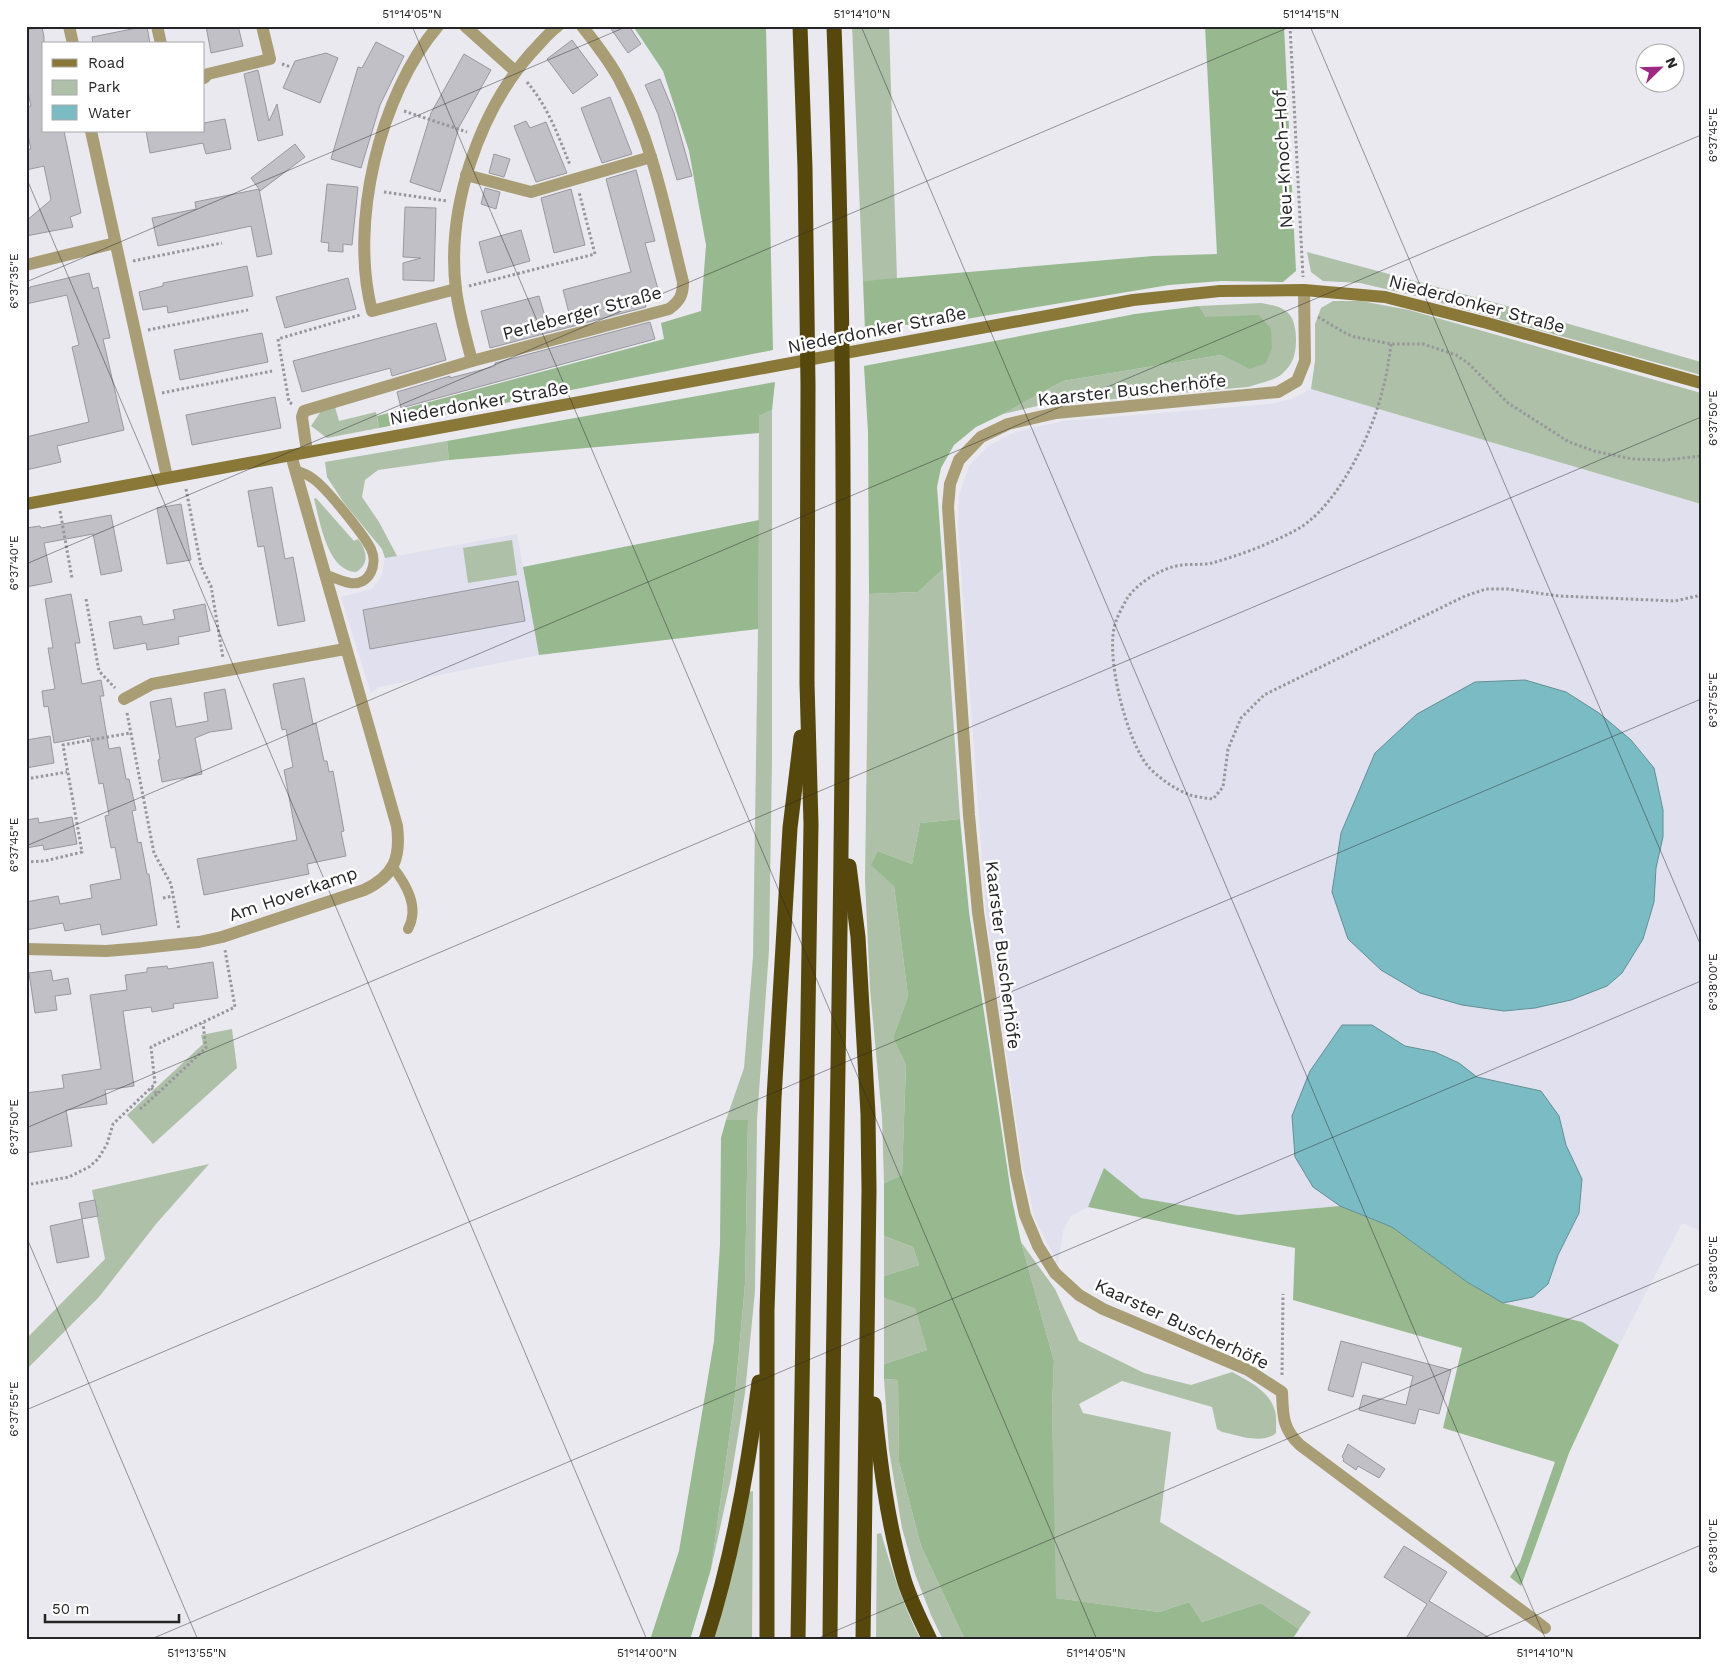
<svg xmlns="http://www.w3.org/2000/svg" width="1727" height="1666" font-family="'Work Sans',sans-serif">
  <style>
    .built { fill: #e0e0ee }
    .green { fill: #aec1a8 }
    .forest { fill: #98b88f }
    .water { fill: #7bbcc4; stroke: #618f95 }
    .building { fill: #c1c0c6; stroke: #99989e }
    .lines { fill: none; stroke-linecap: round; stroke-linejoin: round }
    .path { stroke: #97979b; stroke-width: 3; stroke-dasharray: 2.5 2.5; stroke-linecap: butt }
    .lane { stroke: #a99d75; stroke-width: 10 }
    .street { stroke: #a99d75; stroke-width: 12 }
    .secondary { stroke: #897838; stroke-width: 12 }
    .highway { stroke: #56480c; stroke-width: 15 }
    .ticks { fill: none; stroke: #252528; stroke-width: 1; stroke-opacity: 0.45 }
    .labels { text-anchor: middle; stroke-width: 5; stroke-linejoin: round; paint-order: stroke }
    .street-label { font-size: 18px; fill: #252528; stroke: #fff }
    .neatline { fill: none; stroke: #252528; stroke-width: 2 }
    .ticks-label { font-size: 12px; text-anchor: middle; fill: #252528 }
  </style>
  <rect width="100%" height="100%" fill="#e9e9ef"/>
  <g class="built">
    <path d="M1311 389 1701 504V1231L1682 1223 1619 1345 1582 1322 1503 1303 1340 1206 1239 1215 1141 1198 1105 1169 1088 1207 1071 1216 1063 1231 1058 1264 1035 1219 1023 1168 986 913 958 528 959 496 969 466 988 446 1015 432 1063 421 1270 404 1292 399Z"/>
    <path d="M517 534 539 655 379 687 371 693 341 597 372 589 382 575 385 558Z"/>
  </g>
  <g class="green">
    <path d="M852 26H889L897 279 863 281Z"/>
    <path d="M1307 252 1493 302 1701 362V375L1416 296 1360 283 1323 281 1311 272Z"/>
    <path d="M1333 301H1361L1409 310 1701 393V504L1311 389 1315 361V324L1321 308Z"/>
    <path d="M1261 303C1271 305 1282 306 1289 314 1298 324 1298 352 1291 363 1289 367 1284 372 1281 375 1272 381 1258 384 1248 387L1037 406 1003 414 1063 381 1221 355 1249 369 1206 317 1199 306Z"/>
    <path d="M335 407 339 421 376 412 379 428 327 438 311 426 321 411Z"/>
    <path d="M772 410V760L769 950 757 1120 755 1291 745 1393 731 1478 711 1569 735 1396 745 1284 748 1120H726L744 1068 753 957 758 629 759 416Z"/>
    <path d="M447 441 449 460 378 470 365 480 362 497 379 522 397 556 385 558 382 549 344 503 327 477 325 462Z"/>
    <path d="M316 498 354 541 358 539C367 550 370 564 356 572 327 571 320 521 314 499Z"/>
    <path d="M512 540 517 575 468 583 463 548Z"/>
    <path d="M943 569 960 819 920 823 912 864 878 851 894 886 908 996 893 1038 906 1065 902 1175 884 1183 882 1117 870 989 865 880 869 594 918 592Z"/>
    <path d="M232 1029 237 1068 153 1144 127 1115 203 1044 201 1035Z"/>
    <path d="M209 1164 156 1224 99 1297 26 1370V1337L29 1336 105 1259 92 1190Z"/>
    <path d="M884 1236 913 1247 919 1265 884 1276Z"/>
    <path d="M1021 1242 1055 1289 1079 1341 1144 1373 1191 1385 1232 1372C1248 1381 1268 1390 1274 1408 1277 1415 1276 1425 1276 1433 1263 1445 1237 1435 1222 1432L1217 1429 1212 1407 1122 1381 1079 1404 1083 1413 1171 1432 1160 1522 1311 1612 1299 1629 1261 1603 1202 1622 1189 1602 1159 1612 1055 1598 1052 1407 1054 1361Z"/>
    <path d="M884 1298 915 1307 927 1350 884 1364Z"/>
    <path d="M884 1379 898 1380 899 1462 921 1546 965 1640H943L931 1615 915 1574 902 1528 889 1450Z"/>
    <path d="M753 1491 752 1640H712L749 1492Z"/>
    <path d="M881 1533C892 1570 903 1606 921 1640H876L877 1534Z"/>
  </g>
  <g class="forest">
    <path d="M633 26H766L773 350 379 428 377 416 664 339 661 323 701 311 706 245 689 151 663 71Z"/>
    <path d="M1205 26H1284L1296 271 1283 282 1221 281 1169 285 936 324 899 325 865 331 863 281 1153 256 1217 254Z"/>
    <path d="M1199 306 1206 317 1259 315 1271 329 1272 348 1266 363 1249 369 1221 355 1063 381 1003 414 976 427 954 445 941 468 937 487 943 569 918 592 869 594 868 432 864 366 1135 314Z"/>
    <path d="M775 382 772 410 759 416V433L449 460 447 441Z"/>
    <path d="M759 520 758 629 539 655 523 567Z"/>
    <path d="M960 819 969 912 1012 1200 1021 1242 1054 1361 1052 1407 1056 1598 1159 1612 1189 1602 1202 1622 1261 1603 1299 1629 1292 1640H965L921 1546 899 1462 898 1380 884 1379V1364L927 1350 915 1308 884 1298V1276L919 1265 913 1247 884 1236V1183L902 1175 906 1065 893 1038 908 996 894 886 871 865 878 851 912 864 920 823Z"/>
    <path d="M726 1120H748L745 1284 735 1396 711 1569 690 1640H650L679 1551 714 1341 720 1245 721 1138Z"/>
    <path d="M1104 1168 1141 1198 1238 1215 1340 1206 1392 1227 1467 1282 1503 1303 1582 1322 1619 1345 1569 1453 1521 1586 1510 1577 1520 1562 1555 1462 1443 1428 1462 1348 1293 1300 1295 1248 1088 1207Z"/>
  </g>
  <g class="water">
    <path d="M1525 680 1566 692 1599 713 1631 740 1654 768 1663 810V837L1656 868 1654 902 1643 939 1622 973 1607 986 1571 1000 1535 1008 1504 1011 1462 1005 1420 993 1381 970 1348 939 1332 892 1341 833 1375 753 1417 714 1475 682Z"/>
    <path d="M1342 1025H1372L1405 1046 1435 1052 1459 1063 1477 1077 1541 1091 1559 1116 1566 1145 1582 1179 1579 1213 1558 1255 1548 1284 1533 1297 1503 1303 1467 1282 1392 1227 1340 1206 1313 1187 1295 1157 1292 1116 1310 1071Z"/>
  </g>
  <g class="building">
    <path d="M147 26 150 44H93L92 37Z"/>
    <path d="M206 26H238L243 46 211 53Z"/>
    <path d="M609 26H629L641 44 628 53Z"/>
    <path d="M42 27 44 37V131H64L81 213 70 217 73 227 26 236V221L51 200 44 166 26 170V150L31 149 26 126V107L31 106 26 82V30Z"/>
    <path d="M572 40 598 75 573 94 547 59Z"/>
    <path d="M376 42 404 56 380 105 361 168 331 159 358 67 362 68Z"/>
    <path d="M326 53 338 58 320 103 283 88 295 61Z"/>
    <path d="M464 54 491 70 459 127 440 192 410 182 431 113Z"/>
    <path d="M258 70 269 121 277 104 283 135 258 141 244 74Z"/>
    <path d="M660 79 674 113 692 176 677 180 658 114 645 85Z"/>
    <path d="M610 97 632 154 602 163 581 108Z"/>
    <path d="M225 119 231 149 206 154 203 143 150 153 146 131H204V123Z"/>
    <path d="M526 121 530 128 546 122 567 173 536 182 514 126Z"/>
    <path d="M295 144 305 157 260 191 259 189 272 254 257 257 251 226 158 246 152 218 196 209 195 202 259 189 251 178Z"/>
    <path d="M494 154 510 159 504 177 489 173Z"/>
    <path d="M636 170 655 241 645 243 660 296 644 300 646 307 490 348 481 311 539 296 547 323 570 317 563 290 631 272 606 179Z"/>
    <path d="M327 184 358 187 352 245 343 244V252L328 251 329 243 321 242Z"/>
    <path d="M485 188 500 192 496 209 481 204Z"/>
    <path d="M571 189 585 245 554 253 541 198Z"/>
    <path d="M405 207 436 208 434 281 403 280V263L421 258 403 257Z"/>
    <path d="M521 230 530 261 487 273 479 242Z"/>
    <path d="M247 266 253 296 168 313 167 306 143 310 139 292 163 286V283Z"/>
    <path d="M89 273 93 289 98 287 107 325 110 338 103 339 124 430 57 446 61 462 26 470V437L89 422 72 347 79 345 67 295 26 304V289L30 288V287Z"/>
    <path d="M348 278 356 309 285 328 276 297Z"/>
    <path d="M650 322 655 339 401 408 397 392 450 376V378L485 369 495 366V363Z"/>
    <path d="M436 323 446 360 392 376 390 368 387 369 302 392 293 361Z"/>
    <path d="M262 333 268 362 180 380 174 350Z"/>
    <path d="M275 397 281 428 192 445 186 415Z"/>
    <path d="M272 487 285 559 293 557 305 621 278 626 264 546 258 547 248 491Z"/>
    <path d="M181 504 191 560 167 564 157 508Z"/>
    <path d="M111 515 122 571 101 575 93 534 44 543 52 582 26 587V528L40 526 41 528Z"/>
    <path d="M518 581 525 621 370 649 363 610Z"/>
    <path d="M71 594 80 643H75L82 684 101 680 104 696H100L109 749 120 747 126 779H129L136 810 132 811 138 843 141 842 147 874H149L157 925 102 935 100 924 65 931 63 923 26 930V902L58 896 60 904 92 898 90 885 121 879 115 847 111 848 105 816 109 815 103 783 99 784 90 736 54 743 48 706 44 707 42 691 55 689 48 648H53L45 599Z"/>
    <path d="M205 604 210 631 178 637 179 644 164 647 147 650 146 643 114 649 109 622 141 616 143 625 175 619 173 610Z"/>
    <path d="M304 678 313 724 316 723 324 761H327L329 772 333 771 344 831 341 832 346 856 307 864 309 874 204 895 197 859 297 840 284 770 293 767 286 729 282 730 273 684Z"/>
    <path d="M225 689 232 729 210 732 195 738 202 774 162 782 158 760 160 759 150 702 171 698 176 727 193 724 208 721 204 693Z"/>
    <path d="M50 736 54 763 26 768V740Z"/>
    <path d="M72 817 77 844 44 850 43 845 26 848V820L38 818 39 823Z"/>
    <path d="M213 962 218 998 173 1004 174 1008 152 1012 151 1007 123 1011 134 1086 105 1090 107 1104 66 1110 72 1146 26 1153V1093L64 1088 62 1075 101 1069 90 995 127 990 125 975 147 972V968L167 966 168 969Z"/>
    <path d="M51 970 53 981 68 978 71 994 55 996 57 1010 35 1013 29 973Z"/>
    <path d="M95 1200 98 1216 82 1219 89 1257 57 1263 50 1226 82 1219 79 1203Z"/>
    <path d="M1341 1341 1451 1370 1439 1414 1419 1409 1415 1424 1359 1410 1363 1395 1406 1405 1413 1376 1362 1362 1353 1397 1328 1390Z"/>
    <path d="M1348 1444 1385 1469 1379 1478 1358 1466 1356 1470 1343 1461 1344 1459 1342 1457Z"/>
    <path d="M1404 1546 1447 1572 1429 1601 1493 1640H1405L1427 1604 1384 1577Z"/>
  </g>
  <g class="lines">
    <g class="path">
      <path d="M1290 26 1303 277"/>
      <path d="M282 64 291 67"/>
      <path d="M527 82C548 107 558 135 570 165"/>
      <path d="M404 111 467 132"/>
      <path d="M384 192 447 201"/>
      <path d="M133 261 222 243"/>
      <path d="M469 286 595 254 579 192"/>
      <path d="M1318 317 1345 333 1355 337 1391 344H1423L1456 355 1468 363 1508 403 1569 442 1594 451 1632 459 1666 460 1701 456"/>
      <path d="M148 330 248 310"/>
      <path d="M26 340 27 344"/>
      <path d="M1391 344C1389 359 1387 374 1383 388 1373 433 1337 508 1296 530 1270 544 1240 555 1212 563 1202 565 1192 564 1182 565 1163 567 1139 582 1128 597 1124 604 1119 613 1116 621 1104 653 1126 738 1147 765 1157 777 1176 790 1190 795 1197 797 1205 798 1213 799L1223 787 1228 749 1241 718 1264 695 1465 596 1486 589H1508L1559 596 1675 601 1697 596 1701 593"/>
      <path d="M162 393 272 371"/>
      <path d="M292 404 289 402 278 339 360 315"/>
      <path d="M186 489 201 566 211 586 223 658"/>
      <path d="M60 511 72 578"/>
      <path d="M86 599 99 671 115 688"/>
      <path d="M127 713 154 853 171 884 179 929"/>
      <path d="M26 779 67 772"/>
      <path d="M26 862 45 861 82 852 63 745 130 733"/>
      <path d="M163 898 173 896"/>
      <path d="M151 1088 157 1094 206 1048 203 1023"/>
      <path d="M140 1109 157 1094"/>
      <path d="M26 1185 69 1177 89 1167 98 1159 107 1144 113 1124 155 1084 151 1047 235 1007 225 950"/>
      <path d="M1282 1375 1283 1294"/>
    </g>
    <g class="lane">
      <path d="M295 470C301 472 307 474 312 478 325 486 364 535 371 549 378 564 370 586 350 583 341 581 332 577 324 574"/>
      <path d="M392 866C406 884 420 907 408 929"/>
    </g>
    <g class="street">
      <path d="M69 26 73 44"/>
      <path d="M157 26 161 44"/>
      <path d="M438 26C379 95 349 224 372 311L456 289"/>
      <path d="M465 26 515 71"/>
      <path d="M204 78 208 74 270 59 262 26"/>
      <path d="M91 131 167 477"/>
      <path d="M466 175 531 192 651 157"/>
      <path d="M26 265 115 243"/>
      <path d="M1304 290 1305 361 1297 381 1278 392 1056 413 1008 424 981 437 959 460 950 484 948 507 969 815 978 912 1016 1174 1025 1215 1038 1246 1055 1273 1079 1295 1103 1309 1248 1370 1282 1392C1283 1415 1282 1428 1300 1445L1545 1628"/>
      <path d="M472 361C466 338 459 314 456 290 446 210 478 113 531 53 540 44 547 34 558 26"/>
      <path d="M307 452 302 417 304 411 472 361 669 309C680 301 683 295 683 282 666 214 653 142 619 79 609 60 595 43 582 26"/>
      <path d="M124 699 152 684 345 649"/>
      <path d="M26 949 106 951 143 948 199 942 222 937 364 890C394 876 401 858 397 826L291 455"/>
    </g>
    <path class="secondary" d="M26 504 1133 300 1220 291 1304 290 1385 297 1487 323 1701 383"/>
    <g class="highway">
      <path d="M849 866 858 937 868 1114 869 1190 863 1640"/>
      <path d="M874 1404C880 1462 887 1520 903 1576 909 1598 920 1619 930 1640"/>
      <path d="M706 1640C733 1556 748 1470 759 1382"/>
      <path d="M767 1640V1311L774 1098 790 828 801 737"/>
      <path d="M798 1640 811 824 807 683 808 385 805 168 800 26"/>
      <path d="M830 1640C834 1102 855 564 834 26"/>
    </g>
  </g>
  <path class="ticks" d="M412 26 1097 1640M861 26 1546 1640M1310 26 1701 946M26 177 647 1640M26 282 628 26M26 564 1292 26M26 846 1701 135M26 1128 1701 417M26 1236 198 1640M26 1410 1701 699M149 1640 1701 981M814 1640 1701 1263M1478 1640 1701 1545"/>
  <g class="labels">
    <g class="street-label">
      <text transform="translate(1283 159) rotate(-93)" y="6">Neu-Knoch-Hof</text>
      <text transform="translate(1477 304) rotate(15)" y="6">Niederdonker Straße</text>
      <text transform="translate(582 313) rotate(-15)" y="6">Perleberger Straße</text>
      <text transform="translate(877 330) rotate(-11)" y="6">Niederdonker Straße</text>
      <text transform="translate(1132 390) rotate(-6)" y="6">Kaarster Buscherhöfe</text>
      <text transform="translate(479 403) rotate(-10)" y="6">Niederdonker Straße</text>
      <text transform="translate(293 894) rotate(-19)" y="6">Am Hoverkamp</text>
      <text transform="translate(1003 955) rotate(83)" y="6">Kaarster Buscherhöfe</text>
      <text transform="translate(1182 1324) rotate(25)" y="6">Kaarster Buscherhöfe</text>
    </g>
  </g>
  <rect width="1727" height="1666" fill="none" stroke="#ffffff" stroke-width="55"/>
  <rect x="42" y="42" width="162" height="90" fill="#ffffff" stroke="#a8a8a9"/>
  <rect x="52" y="59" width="25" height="8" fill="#897838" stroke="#a8a8a9"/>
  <text x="88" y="68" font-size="15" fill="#252528">Road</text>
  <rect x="52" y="80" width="25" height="15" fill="#aec1a8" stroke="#a8a8a9"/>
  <text x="88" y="92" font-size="15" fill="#252528">Park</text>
  <rect x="52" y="105" width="25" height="15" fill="#7bbcc4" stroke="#a8a8a9"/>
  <text x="88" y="118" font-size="15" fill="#252528">Water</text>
  <g transform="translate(1660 68) rotate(67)"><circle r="24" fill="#ffffff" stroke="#a8a8a9"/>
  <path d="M0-4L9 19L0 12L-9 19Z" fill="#9c2884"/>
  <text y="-8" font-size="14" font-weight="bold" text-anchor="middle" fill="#252528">N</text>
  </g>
  <path d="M45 1614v8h134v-8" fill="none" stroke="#252528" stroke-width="2.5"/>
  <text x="52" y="1614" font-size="15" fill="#252528" stroke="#ffffff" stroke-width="4" paint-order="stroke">50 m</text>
  <rect x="28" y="28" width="1672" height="1610" class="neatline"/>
  <g class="ticks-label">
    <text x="412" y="18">51°14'05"N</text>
    <text x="862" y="18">51°14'10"N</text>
    <text x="1311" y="18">51°14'15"N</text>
    <text transform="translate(1713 135) rotate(-90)" y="4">6°37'45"E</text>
    <text transform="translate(14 281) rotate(-90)" y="4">6°37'35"E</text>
    <text transform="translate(1713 418) rotate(-90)" y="4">6°37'50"E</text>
    <text transform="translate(14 563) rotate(-90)" y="4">6°37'40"E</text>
    <text transform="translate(1713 700) rotate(-90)" y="4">6°37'55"E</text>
    <text transform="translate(14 845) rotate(-90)" y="4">6°37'45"E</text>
    <text transform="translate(1713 982) rotate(-90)" y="4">6°38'00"E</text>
    <text transform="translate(14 1127) rotate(-90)" y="4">6°37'50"E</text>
    <text transform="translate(1713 1264) rotate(-90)" y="4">6°38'05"E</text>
    <text transform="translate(14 1409) rotate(-90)" y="4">6°37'55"E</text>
    <text transform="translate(1713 1546) rotate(-90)" y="4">6°38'10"E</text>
    <text x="197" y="1657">51°13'55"N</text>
    <text x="647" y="1657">51°14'00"N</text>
    <text x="1096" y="1657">51°14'05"N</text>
    <text x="1545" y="1657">51°14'10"N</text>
  </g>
</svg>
